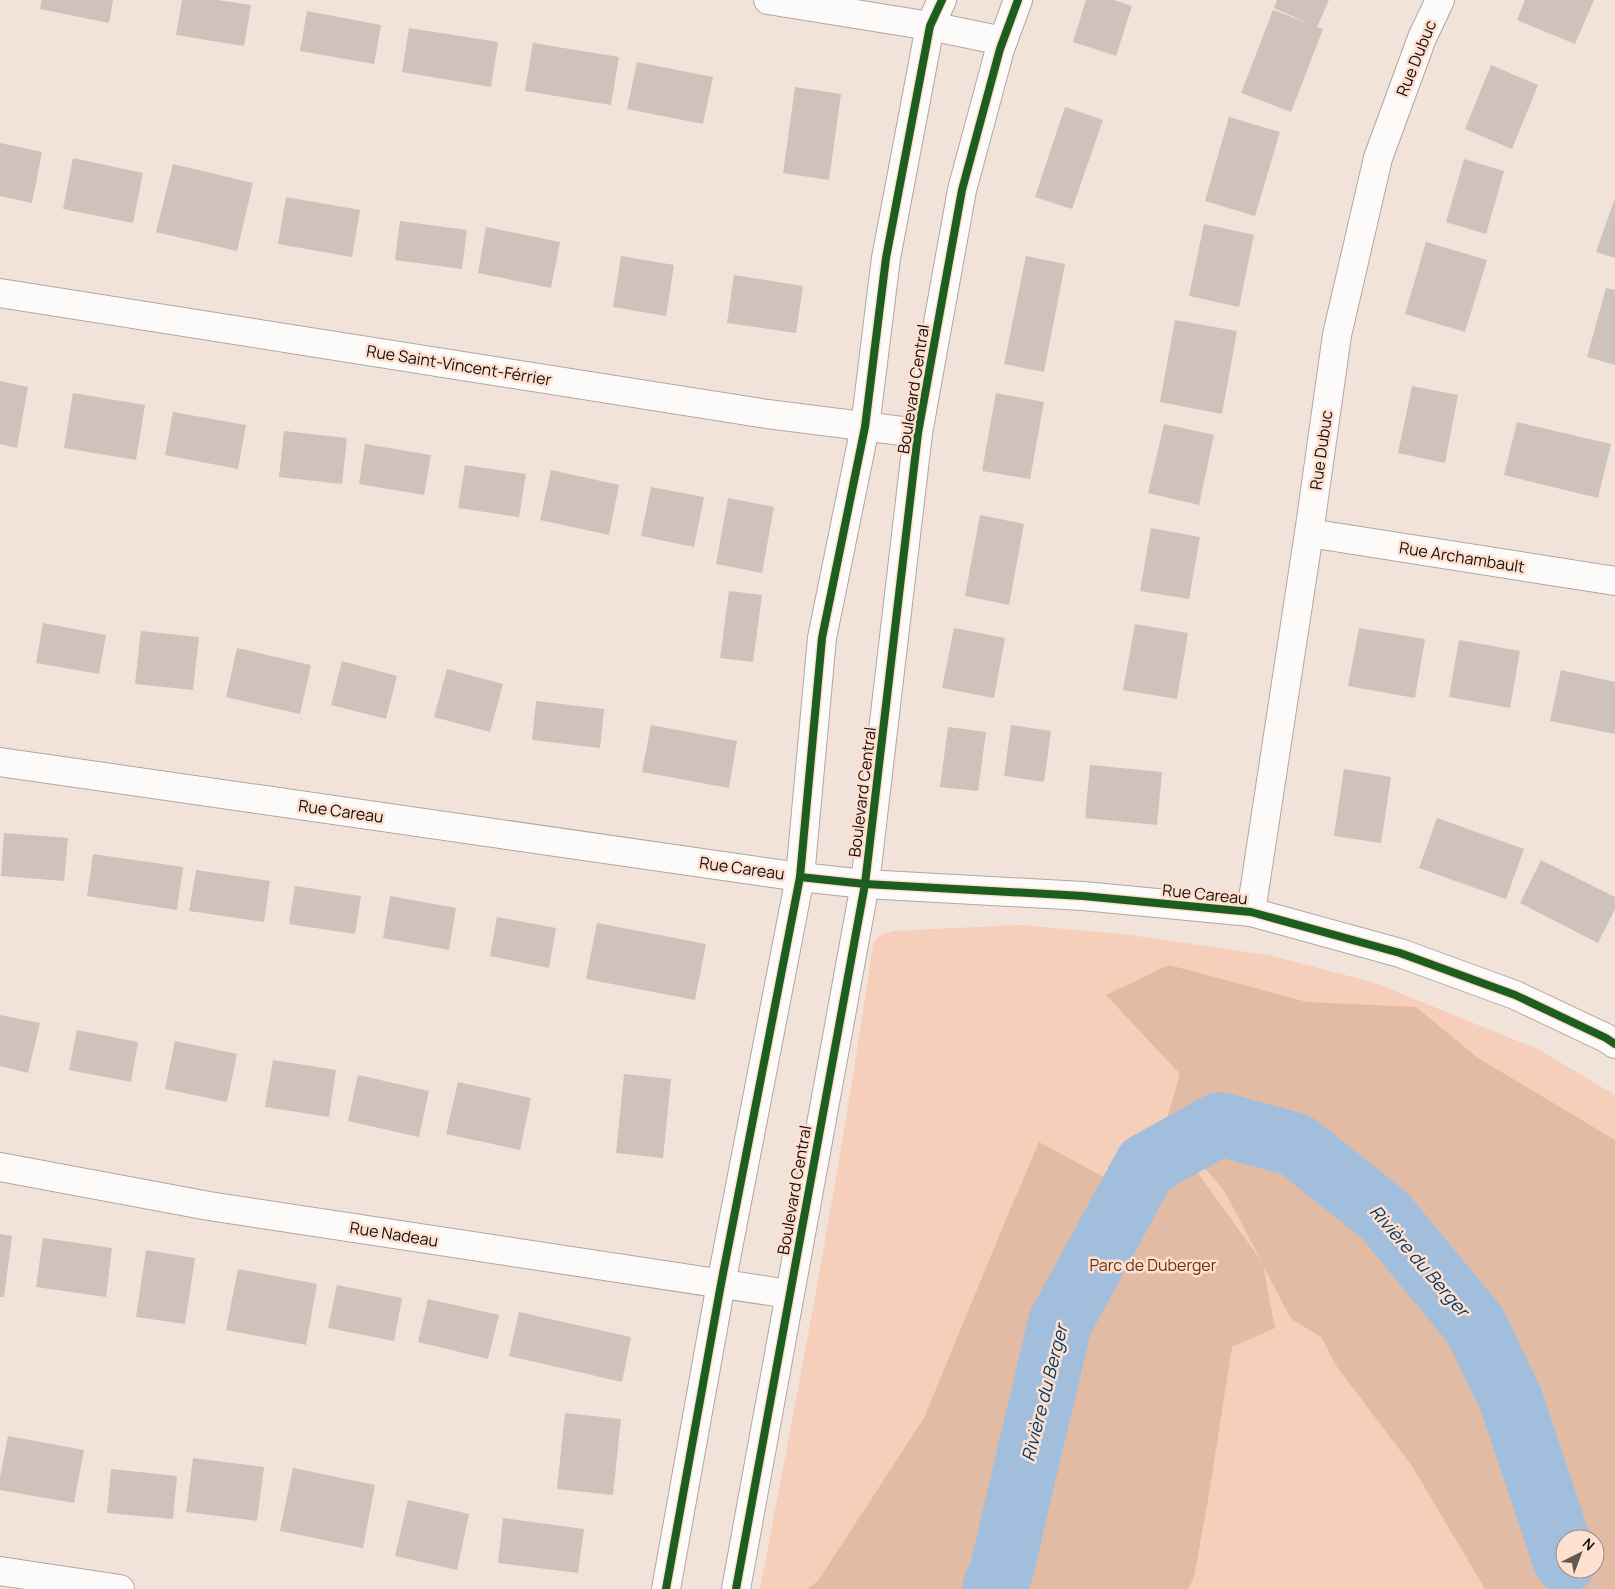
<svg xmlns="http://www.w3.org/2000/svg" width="1615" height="1589" font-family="Manrope,sans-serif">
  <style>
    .green { fill: #f5cfba; fill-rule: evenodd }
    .forest { fill: #e2bba4; fill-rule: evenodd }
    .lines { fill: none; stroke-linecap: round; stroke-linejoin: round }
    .river { stroke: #a1bedc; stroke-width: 64 }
    .building { fill: #cec2bb }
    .minor-casing { stroke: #b2a6a0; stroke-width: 30 }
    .minor { stroke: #fdfbf9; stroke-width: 28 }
    .cycleway-casing { stroke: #fde0d0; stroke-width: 11 }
    .cycleway { stroke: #1b5e20; stroke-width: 8 }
    .labels { text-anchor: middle; stroke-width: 5; stroke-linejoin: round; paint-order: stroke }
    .street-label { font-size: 16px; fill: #170e09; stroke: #fde0d0 }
    .park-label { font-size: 16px; fill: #6a330c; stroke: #fde0d0 }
    .water-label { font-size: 18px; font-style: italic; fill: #013b66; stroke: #fde0d0 }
  </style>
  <rect width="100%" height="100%" fill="#f2e3da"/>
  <path class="green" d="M1020 925 1123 934 1268 955 1372 982 1538 1049 1615 1095V1589H760C801 1375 842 1160 873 944L880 935 893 931ZM1565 1539H1595V1569H1565Z"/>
  <path class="forest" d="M1169 965 1307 1002 1416 1007 1478 1058 1615 1140V1589H1485L1412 1466 1337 1367 1321 1337 1291 1319 1263 1265 1275 1328 1232 1347 1209 1494 1194 1577 1188 1589H807L818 1581 924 1418 1004 1224 1039 1142 1113 1182 1162 1123 1262 1262 1225 1192 1166 1122 1180 1074 1106 995ZM1565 1539H1595V1569H1565Z"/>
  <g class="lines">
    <path class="river" d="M994 1589 1001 1572 1060 1323 1146 1165 1220 1124 1296 1145 1384 1215 1475 1325 1511 1400 1565 1561"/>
  </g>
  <g class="building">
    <path d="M42 0H113L109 23 40 9Z"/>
    <path d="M182 0H217L251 5 244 46 176 35Z"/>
    <path d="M1086 0H1114L1132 6 1116 56 1073 42Z"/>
    <path d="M1277 0H1329L1317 27 1323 29 1291 112 1241 93 1273 10 1308 23 1274 8Z"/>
    <path d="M1525 0H1594L1575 44 1517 20Z"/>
    <path d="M307 11 381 25 374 64 300 51Z"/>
    <path d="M409 28 498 42 491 87 402 72Z"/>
    <path d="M533 43 619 57 611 105 525 91Z"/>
    <path d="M637 62 713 77 703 124 627 109Z"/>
    <path d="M1491 65 1538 85 1512 149 1465 129Z"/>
    <path d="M795 87 841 94 829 180 783 173Z"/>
    <path d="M1065 107 1103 120 1072 209 1035 197Z"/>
    <path d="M1229 117 1280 132 1255 216 1205 201Z"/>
    <path d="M0 143 42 152 32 203 0 196Z"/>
    <path d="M73 158 143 173 133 223 63 209Z"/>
    <path d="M1464 159 1504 171 1486 234 1446 222Z"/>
    <path d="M173 164 253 183 237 251 156 232Z"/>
    <path d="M286 197 360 210 352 257 278 244Z"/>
    <path d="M1615 198V258L1596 252Z"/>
    <path d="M400 221 467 230 462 269 395 260Z"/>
    <path d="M1204 224 1254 235 1239 307 1189 296Z"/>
    <path d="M486 227 560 242 551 288 478 273Z"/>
    <path d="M1426 242 1487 260 1465 332 1405 314Z"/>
    <path d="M621 256 674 265 666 316 613 307Z"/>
    <path d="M1026 256 1065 264 1044 372 1004 364Z"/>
    <path d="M734 275 803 286 796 333 727 323Z"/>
    <path d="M1606 288 1615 290V365L1587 357Z"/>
    <path d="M1175 320 1237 331 1222 414 1160 402Z"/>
    <path d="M0 381 28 387 17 448 0 444Z"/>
    <path d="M1412 386 1458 395 1445 463 1398 453Z"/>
    <path d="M73 393 145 405 136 460 64 448Z"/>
    <path d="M996 393 1044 402 1030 479 982 471Z"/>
    <path d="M173 412 246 425 238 469 165 455Z"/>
    <path d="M1517 422 1611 444 1598 498 1504 475Z"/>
    <path d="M1164 424 1214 435 1199 505 1148 493Z"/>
    <path d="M284 431 347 438 342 484 279 477Z"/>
    <path d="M365 444 431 455 424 495 359 484Z"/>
    <path d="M465 465 526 474 519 517 458 508Z"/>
    <path d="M551 470 619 485 609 535 540 520Z"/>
    <path d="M651 487 704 497 694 547 641 536Z"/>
    <path d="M728 498 774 507 762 573 716 564Z"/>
    <path d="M980 515 1024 524 1009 605 965 596Z"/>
    <path d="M1151 528 1200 537 1189 599 1140 591Z"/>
    <path d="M729 591 762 595 753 662 720 658Z"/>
    <path d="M43 623 106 635 99 674 36 663Z"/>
    <path d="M1135 624 1188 633 1177 699 1123 690Z"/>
    <path d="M954 628 1005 638 994 698 942 688Z"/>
    <path d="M1359 628 1425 639 1415 698 1348 686Z"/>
    <path d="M141 631 199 637 193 690 135 684Z"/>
    <path d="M1459 640 1520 651 1510 708 1449 697Z"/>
    <path d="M237 648 311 665 300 714 226 697Z"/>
    <path d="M342 661 397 676 386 719 331 705Z"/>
    <path d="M447 669 503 684 490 732 434 717Z"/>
    <path d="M1561 670 1615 682V734L1550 721Z"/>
    <path d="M536 701 604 709 600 748 532 740Z"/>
    <path d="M651 725 737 741 729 788 642 772Z"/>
    <path d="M1011 725 1051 731 1044 782 1004 776Z"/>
    <path d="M948 727 986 732 978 791 940 787Z"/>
    <path d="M1090 765 1162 772 1157 825 1085 818Z"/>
    <path d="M1344 769 1391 777 1381 843 1334 836Z"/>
    <path d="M1437 818 1524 849 1506 899 1419 868Z"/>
    <path d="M4 833 68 838 64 881 1 876Z"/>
    <path d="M93 854 183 867 177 910 87 896Z"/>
    <path d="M1541 860 1615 897V909L1598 943 1520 903Z"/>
    <path d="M196 870 270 881 264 922 189 911Z"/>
    <path d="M295 886 361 896 355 934 289 924Z"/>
    <path d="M390 896 456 908 449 950 383 938Z"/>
    <path d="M497 917 556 928 549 968 490 956Z"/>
    <path d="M597 923 706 944 695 1000 586 979Z"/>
    <path d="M0 1015 40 1023 28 1073 0 1066Z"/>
    <path d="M77 1030 138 1042 131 1082 69 1070Z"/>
    <path d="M175 1041 237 1054 227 1102 165 1089Z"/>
    <path d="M273 1060 336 1070 329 1117 265 1107Z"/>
    <path d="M624 1074 671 1079 663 1158 616 1153Z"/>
    <path d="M358 1075 429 1091 419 1137 348 1121Z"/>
    <path d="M458 1082 531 1098 520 1150 446 1134Z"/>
    <path d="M0 1234 12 1236 4 1297H0Z"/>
    <path d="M43 1238 112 1248 106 1297 36 1287Z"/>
    <path d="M146 1250 195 1258 185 1324 136 1317Z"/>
    <path d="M238 1269 317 1284 306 1345 226 1330Z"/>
    <path d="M337 1285 402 1298 394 1341 328 1328Z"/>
    <path d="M428 1299 499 1315 488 1359 418 1342Z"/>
    <path d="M519 1312 631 1337 622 1382 509 1356Z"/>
    <path d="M565 1413 621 1419 613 1495 557 1489Z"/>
    <path d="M8 1436 84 1450 74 1503 0 1490V1477Z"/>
    <path d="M193 1458 264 1467 257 1521 186 1512Z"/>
    <path d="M293 1468 375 1485 363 1548 280 1531Z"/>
    <path d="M111 1469 177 1476 173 1519 107 1513Z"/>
    <path d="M408 1500 469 1514 457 1570 395 1556Z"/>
    <path d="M503 1518 584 1529 578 1573 498 1563Z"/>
  </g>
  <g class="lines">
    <defs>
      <g id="minor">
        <path d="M768 0 930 26 1003 41"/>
        <path d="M0 293 767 414 918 433"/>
        <path d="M1309 533 1615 581"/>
        <path d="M0 762 800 877 865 884 1083 896 1251 912 1400 953 1515 995 1606 1038 1615 1044"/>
        <path d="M1251 912 1309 533 1337 335 1378 158 1422 38 1440 0"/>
        <path d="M0 1167 209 1206 789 1294"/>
        <path d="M0 1571 120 1589"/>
        <path d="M666 1589 721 1284 800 877 822 638 865 427 886 258 930 26 942 0"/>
        <path d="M736 1589 865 884 918 433 962 190 1000 49 1018 0"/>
      </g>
    </defs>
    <use href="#minor" class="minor-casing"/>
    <use href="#minor" class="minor"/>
    <defs>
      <g id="cycleway">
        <path d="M800 877 865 884 1083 896 1251 912 1400 953 1515 995 1606 1038 1615 1044"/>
        <path d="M666 1589 721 1284 800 877 822 638 865 427 886 258 930 26 942 0"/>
        <path d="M736 1589 865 884 918 433 962 190 1000 49 1018 0"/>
      </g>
    </defs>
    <use href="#cycleway" class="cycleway-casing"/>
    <use href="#cycleway" class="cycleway"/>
  </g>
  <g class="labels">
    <g class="street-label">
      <text transform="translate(1416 58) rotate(-68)" y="6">Rue Dubuc</text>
      <text transform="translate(459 365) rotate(9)" y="6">Rue Saint-Vincent-Férrier</text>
      <text transform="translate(913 389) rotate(-81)" y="6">Boulevard Central</text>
      <text transform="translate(1321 450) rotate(-82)" y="6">Rue Dubuc</text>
      <text transform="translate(1462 557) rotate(9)" y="6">Rue Archambault</text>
      <text transform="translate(862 792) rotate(-83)" y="6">Boulevard Central</text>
      <text transform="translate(341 811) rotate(8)" y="6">Rue Careau</text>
      <text transform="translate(742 868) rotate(8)" y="6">Rue Careau</text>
      <text transform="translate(1205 894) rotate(6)" y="6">Rue Careau</text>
      <text transform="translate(794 1190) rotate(-80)" y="6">Boulevard Central</text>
      <text transform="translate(394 1234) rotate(9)" y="6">Rue Nadeau</text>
    </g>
    <g class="park-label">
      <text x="1153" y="1271">Parc de Duberger</text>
    </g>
    <g class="water-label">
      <text transform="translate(1419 1261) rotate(49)" y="6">Rivière du Berger</text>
      <text transform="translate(1045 1393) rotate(-76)" y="6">Rivière du Berger</text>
    </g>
  </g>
  <g transform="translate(1580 1554) rotate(42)"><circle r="24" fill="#fde0d0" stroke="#a18c80"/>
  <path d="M0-4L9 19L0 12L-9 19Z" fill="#645952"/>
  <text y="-8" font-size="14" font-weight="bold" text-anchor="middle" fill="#170e09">N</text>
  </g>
</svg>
